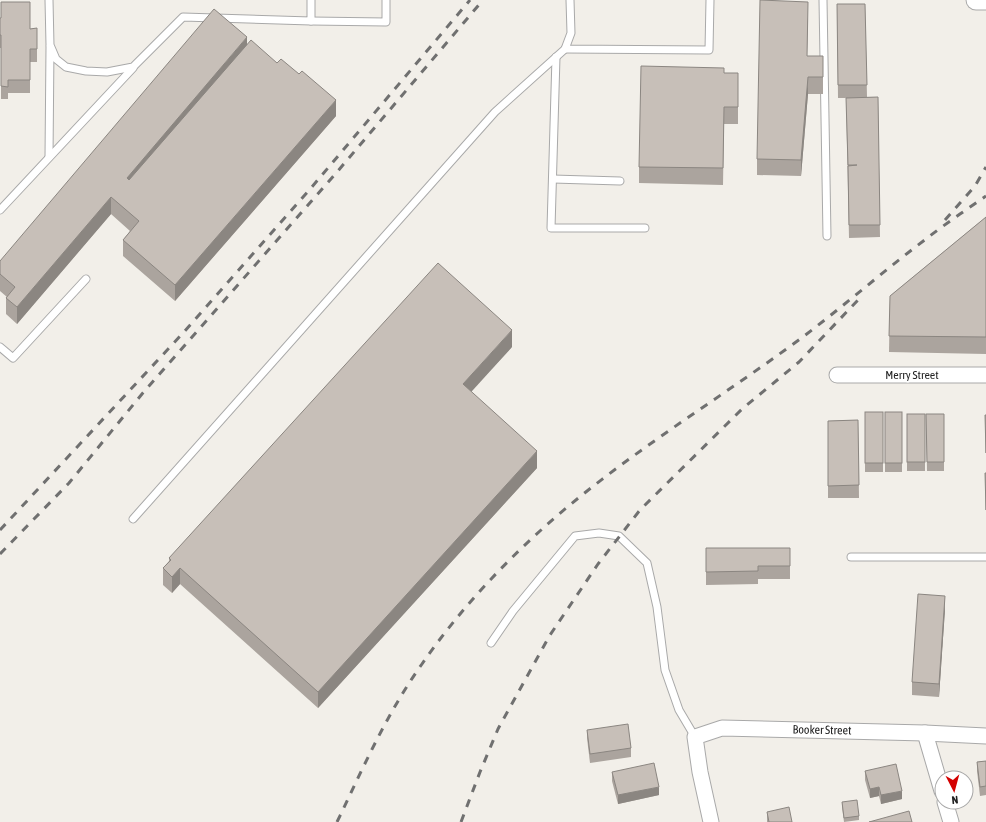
<svg xmlns="http://www.w3.org/2000/svg" width="986" height="822" font-family="'Asap Condensed',sans-serif">
  <style>
    .lines { fill: none; stroke-linecap: round; stroke-linejoin: round }
    .service-casing { stroke: #a9a9a9; stroke-width: 9 }
    .minor-casing { stroke: #a9a9a9; stroke-width: 17 }
    .tertiary-casing { stroke: #a9a9a9; stroke-width: 21 }
    .service { stroke: #fff; stroke-width: 7 }
    .minor { stroke: #fff; stroke-width: 15 }
    .tertiary { stroke: #fff; stroke-width: 19 }
    .rail { stroke: #707070; stroke-width: 3; stroke-dasharray: 8 8; stroke-linecap: butt }
    .wall { fill: #aba49e }
    .shaded-wall { fill: #8b8681 }
    .building { fill: #c7bfb8; stroke: #8b8681 }
    .labels { text-anchor: middle; stroke-width: 3; stroke-linejoin: round; paint-order: stroke }
    .street-label { font-size: 12px; fill: #222; stroke: #fff }
  </style>
  <rect width="100%" height="100%" fill="#f2efe9"/>
  <g class="lines">
    <defs>
      <g id="service">
        <path d="M49 0 50 45 56 59 66 67 86 71 107 72 133 67 183 17 311 21V0"/>
        <path d="M570 0 571 33 565 49 709 50 710 0"/>
        <path d="M823 0 827 236"/>
        <path d="M311 21 386 22V0"/>
        <path d="M556 57 551 228H645"/>
        <path d="M49 157 50 47"/>
        <path d="M553 179 620 181"/>
        <path d="M0 210 133 68"/>
        <path d="M0 347 13 358 86 279"/>
        <path d="M133 519 495 112 565 49"/>
        <path d="M851 557H986"/>
        <path d="M491 643 513 611 575 536 599 533 619 536 647 563 657 607 665 670 679 710 695 737"/>
      </g>
      <g id="minor">
        <path d="M837 375H986"/>
        <path d="M925 733 942 791"/>
        <path d="M945 802 951 822"/>
        <path d="M711 822 700 772 695 737 722 728 925 733 986 736"/>
      </g>
      <path id="tertiary" d="M976 0H986"/>
    </defs>
    <use href="#service" class="service-casing"/>
    <use href="#minor" class="minor-casing"/>
    <use href="#tertiary" class="tertiary-casing"/>
    <use href="#service" class="service"/>
    <use href="#minor" class="minor"/>
    <use href="#tertiary" class="tertiary"/>
    <g class="rail">
      <path d="M945 220 975 186 986 167"/>
      <path d="M0 530 183 333 311 188 470 0"/>
      <path d="M0 554 69 483 142 394 337 172 483 0"/>
      <path d="M337 822C363 768 387 713 422 664 460 609 507 559 558 515 629 454 709 405 785 350 834 315 878 275 926 239 945 224 966 210 986 196"/>
      <path d="M461 822 480 772 498 729 550 635 598 564 640 510 742 409 799 362 858 300"/>
    </g>
  </g>
  <g class="wall">
    <path d="M837 4H865L867 97H878L880 237 849 238 846 98H838Z"/>
    <path d="M0 18 30 29 37 28V62H30V93H8V99H1V48H0Z"/>
    <path d="M808 18 807 56 823 73V94H808L801 176 757 175V159Z"/>
    <path d="M247 44 336 116 175 301 123 256V240L130 231 111 214 17 324 6 314V298L7 297 0 291V261Z"/>
    <path d="M724 73 738 90V124H724L723 185 639 183V167Z"/>
    <path d="M986 217V354L889 352 890 296Z"/>
    <path d="M512 347 471 391 537 468 318 708 180 584 172 593 163 585V568L169 561V558Z"/>
    <rect x="865" y="412" width="18" height="60"/>
    <rect x="885" y="412" width="17" height="60"/>
    <rect x="907" y="414" width="18" height="57"/>
    <path d="M926 414H944V471H927Z"/>
    <path d="M858 420 859 498H828V421Z"/>
    <path d="M706 548H790V579H758V584L706 585Z"/>
    <path d="M945 609 939 697 912 695V682Z"/>
    <path d="M587 730 631 748V757L590 763 587 738Z"/>
    <path d="M986 761V795L980 796 977 771V762Z"/>
    <path d="M865 771 902 799 881 804 879 796 870 798 865 780Z"/>
    <path d="M612 772 659 795 618 804 612 781Z"/>
    <path d="M842 802 859 816V820L844 822 842 807Z"/>
    <path d="M767 812 792 822H767Z"/>
  </g>
  <g class="shaded-wall">
    <path d="M247 37V54L127 195V178Z"/>
    <path d="M808 77V94L801 176V160Z"/>
    <path d="M336 100V116L175 301V285Z"/>
    <path d="M111 197V214L17 324V307Z"/>
    <path d="M512 330V347L463 401V384Z"/>
    <path d="M537 451V468L318 708V692Z"/>
    <path d="M180 568V584L172 593V577Z"/>
    <path d="M945 596V609L939 697V684Z"/>
    <path d="M659 787V795L618 804V795Z"/>
    <path d="M879 787V796L870 798V789Z"/>
    <path d="M902 791V799L881 804V795Z"/>
  </g>
  <g class="building">
    <path d="M760 0 808 2 807 56H823V77H808L801 160 757 159Z"/>
    <path d="M1 2H30V29L37 28V49H30V80H8V87L1 86V35H0V18H1Z"/>
    <path d="M837 4H865L867 85H838Z"/>
    <path d="M214 9 247 37 127 178 129 180 251 40 277 63 281 59 299 74 302 71 336 100 175 285 123 240 139 221 111 197 17 307 6 298 15 287 0 274V261Z"/>
    <path d="M641 66 724 68V73H738V107H724L723 168 639 167Z"/>
    <path d="M878 97 880 225H849L848 166 857 165H848L846 98Z"/>
    <path d="M986 217V337L889 336 890 296Z"/>
    <path d="M438 263 512 330 463 384 537 451 318 692 180 568 172 577 163 568 171 560 169 558Z"/>
    <rect x="865" y="412" width="18" height="51"/>
    <rect x="885" y="412" width="17" height="51"/>
    <rect x="907" y="414" width="18" height="48"/>
    <path d="M926 414H944V462H927Z"/>
    <path d="M985 415H986V453Z"/>
    <path d="M858 420 859 485 828 486V421Z"/>
    <path d="M985 473H986V510Z"/>
    <path d="M706 548H790V566H758V571L706 572Z"/>
    <path d="M918 594 945 596 939 684 912 682Z"/>
    <path d="M628 724 631 748 590 754 587 730Z"/>
    <path d="M986 761V786L980 787 977 762Z"/>
    <path d="M654 763 659 787 618 795 612 772Z"/>
    <path d="M896 764 902 791 881 795 879 787 870 789 865 771Z"/>
    <path d="M857 800 859 816 844 818 842 802Z"/>
    <path d="M789 807 792 822H769L767 812Z"/>
    <path d="M909 811 912 822H869Z"/>
  </g>
  <g class="labels">
    <g class="street-label">
      <text x="912" y="379">Merry Street</text>
      <text transform="translate(822 730) rotate(1)" y="4">Booker Street</text>
    </g>
  </g>
  <g transform="translate(954 790) rotate(174)"><circle r="19" fill="#ffffff" stroke="#a7a7a7"/>
  <path d="M0-3L7 15L0 10L-7 15Z" fill="#d40000"/>
  <text y="-6" font-size="11" font-weight="bold" text-anchor="middle" fill="#222222">N</text>
  </g>
</svg>
